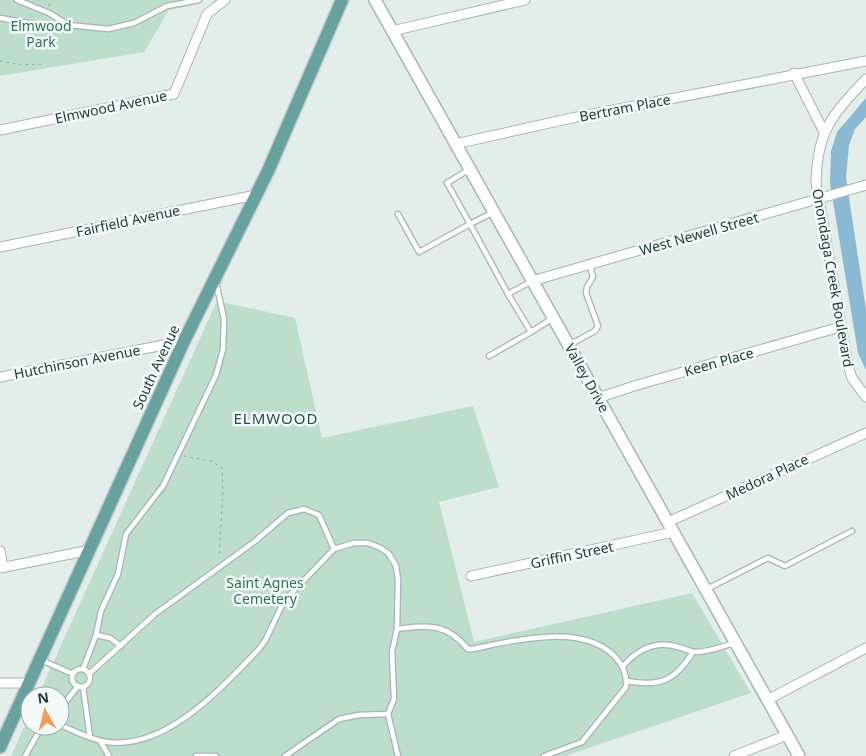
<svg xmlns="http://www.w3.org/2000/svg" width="866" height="756" font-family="'Noto Sans',sans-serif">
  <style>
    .green { fill: #bcdecb }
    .water { fill: #8bb9d1 }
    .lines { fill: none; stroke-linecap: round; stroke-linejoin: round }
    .lane-casing { stroke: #a5b5b2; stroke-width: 7 }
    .street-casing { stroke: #a5b5b2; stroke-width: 11 }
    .secondary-casing { stroke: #a1b8b4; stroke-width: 14 }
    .primary-casing { stroke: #c1c9c8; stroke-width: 15 }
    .path { stroke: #83b0aa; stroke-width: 1; stroke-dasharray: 2.5 4; stroke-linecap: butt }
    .lane { stroke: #fff; stroke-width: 4.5 }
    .street { stroke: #fff; stroke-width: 9 }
    .secondary { stroke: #fff; stroke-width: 11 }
    .primary { stroke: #67a29e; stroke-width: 12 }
    .labels { text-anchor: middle; stroke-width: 5; stroke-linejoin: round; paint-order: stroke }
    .park-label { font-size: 14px; fill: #2c7556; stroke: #f3f9f7 }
    .street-label { font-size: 14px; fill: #223e3c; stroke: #f3f9f7 }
    .neighbourhood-label { font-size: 15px; letter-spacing: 1px; fill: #1e504d; stroke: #f3f9f7 }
  </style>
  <rect width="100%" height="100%" fill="#e3edea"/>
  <g class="green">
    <path d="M0 0H200L199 4 169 10 144 52 0 76Z"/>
    <path d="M217 301 295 318 322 438 473 406 499 487 439 502 474 642 692 593 751 693 565 756H11L30 714V726H60V696H38Z"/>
  </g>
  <path class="water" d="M866 98V117L855 129 849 145 846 178 866 310V370L858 353 830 183 831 151 837 132Z"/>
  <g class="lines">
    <defs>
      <g id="lane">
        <path d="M17 0 49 13 67 24"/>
        <path d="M0 18 51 27 69 25 108 29 134 23 167 6 199 0"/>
        <path d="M468 170 447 183 470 224 492 213"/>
        <path d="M398 214 419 252 470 224 508 294 532 281"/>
        <path d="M508 294 531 332 553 318"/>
        <path d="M569 345 595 331 598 326 586 293 587 287 593 277 590 265"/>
        <path d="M489 356 531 332"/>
        <path d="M707 589 768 558 785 566 852 531"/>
        <path d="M397 629C429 625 446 623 468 649H473C514 640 586 622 617 659 624 667 627 675 626 687L582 742 544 756"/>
        <path d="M96 635 110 638 121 646"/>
        <path d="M41 660 73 674"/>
        <path d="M623 666C637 650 655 640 678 647 684 648 690 652 696 652 709 652 721 647 734 643"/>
        <circle cx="81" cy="678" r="9"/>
        <path d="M83 669 96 635 101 611 118 574 126 534 163 486 216 375 223 349 224 319 216 282"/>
        <path d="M89 674 155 614 254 542 288 513 304 509 319 515 334 549"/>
        <path d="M627 681C660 687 675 681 693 652"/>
        <path d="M83 687 90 737"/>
        <path d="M60 709 78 686"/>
        <path d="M60 725C75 731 91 740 107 742 167 750 222 687 259 649L266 639 284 601 334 549 354 543H368L381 548 389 554 396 566 398 580 397 629 392 652 394 699 388 714 398 756"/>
        <path d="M100 741 109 756"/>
        <path d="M25 756 38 733 45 726"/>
        <path d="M196 756H216"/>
        <path d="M285 756 339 719 359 715 388 714"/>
      </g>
      <g id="street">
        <path d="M392 31 525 0"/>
        <path d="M794 73 824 132"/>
        <path d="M866 79C832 115 817 131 816 183L848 365 852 378 866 397"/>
        <path d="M0 130 174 94 207 14 225 0"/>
        <path d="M455 144 572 118 866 61"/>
        <path d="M0 247 256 195"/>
        <path d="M532 281 866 185"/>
        <path d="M0 377 184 341"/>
        <path d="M598 398 634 386 840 327"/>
        <path d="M668 522 866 433"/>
        <path d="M0 551 3 567"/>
        <path d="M0 568 90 550"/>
        <path d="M471 576 673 532"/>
        <path d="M0 683H29"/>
        <path d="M767 700 866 648"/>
        <path d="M734 756 787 735"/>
      </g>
      <path id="secondary" d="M375 0 799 756"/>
      <path id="primary" d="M0 747 184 341 268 171 342 0"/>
    </defs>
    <use href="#lane" class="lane-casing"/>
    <use href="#street" class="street-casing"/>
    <use href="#secondary" class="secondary-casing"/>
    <use href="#primary" class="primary-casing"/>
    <g class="path">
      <path d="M49 6 52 0"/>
      <path d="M0 61 22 65 44 64"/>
      <path d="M184 456 211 461 222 468 223 489 219 558"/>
    </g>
    <use href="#lane" class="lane"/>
    <use href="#street" class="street"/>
    <use href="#secondary" class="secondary"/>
    <use href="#primary" class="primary"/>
  </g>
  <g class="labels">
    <g class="park-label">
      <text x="41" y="31">Elmwood<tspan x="41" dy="16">Park</tspan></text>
      <text x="265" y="588">Saint Agnes<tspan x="265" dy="16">Cemetery</tspan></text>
    </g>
    <g class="street-label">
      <text transform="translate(111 107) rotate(-12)" y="5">Elmwood Avenue</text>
      <text transform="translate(625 108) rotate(-11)" y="5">Bertram Place</text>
      <text transform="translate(128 221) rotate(-12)" y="5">Fairfield Avenue</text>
      <text transform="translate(699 234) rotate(-16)" y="5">West Newell Street</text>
      <text transform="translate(833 278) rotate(80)" y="5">Onondaga Creek Boulevard</text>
      <text transform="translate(77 362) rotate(-11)" y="5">Hutchinson Avenue</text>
      <text transform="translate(719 362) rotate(-16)" y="5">Keen Place</text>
      <text transform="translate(156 367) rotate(-65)" y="5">South Avenue</text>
      <text transform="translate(587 378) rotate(61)" y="5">Valley Drive</text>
      <text transform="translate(767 477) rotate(-25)" y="5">Medora Place</text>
      <text transform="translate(572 555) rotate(-12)" y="5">Griffin Street</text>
    </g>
    <g class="neighbourhood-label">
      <text x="276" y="424">ELMWOOD</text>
    </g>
  </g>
  <g transform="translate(45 711) rotate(352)"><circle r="24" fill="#f3f9f7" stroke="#9faeac"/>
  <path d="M0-4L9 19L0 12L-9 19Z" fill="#f29d5c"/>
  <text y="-8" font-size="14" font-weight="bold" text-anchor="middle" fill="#223e3c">N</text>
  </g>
</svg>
